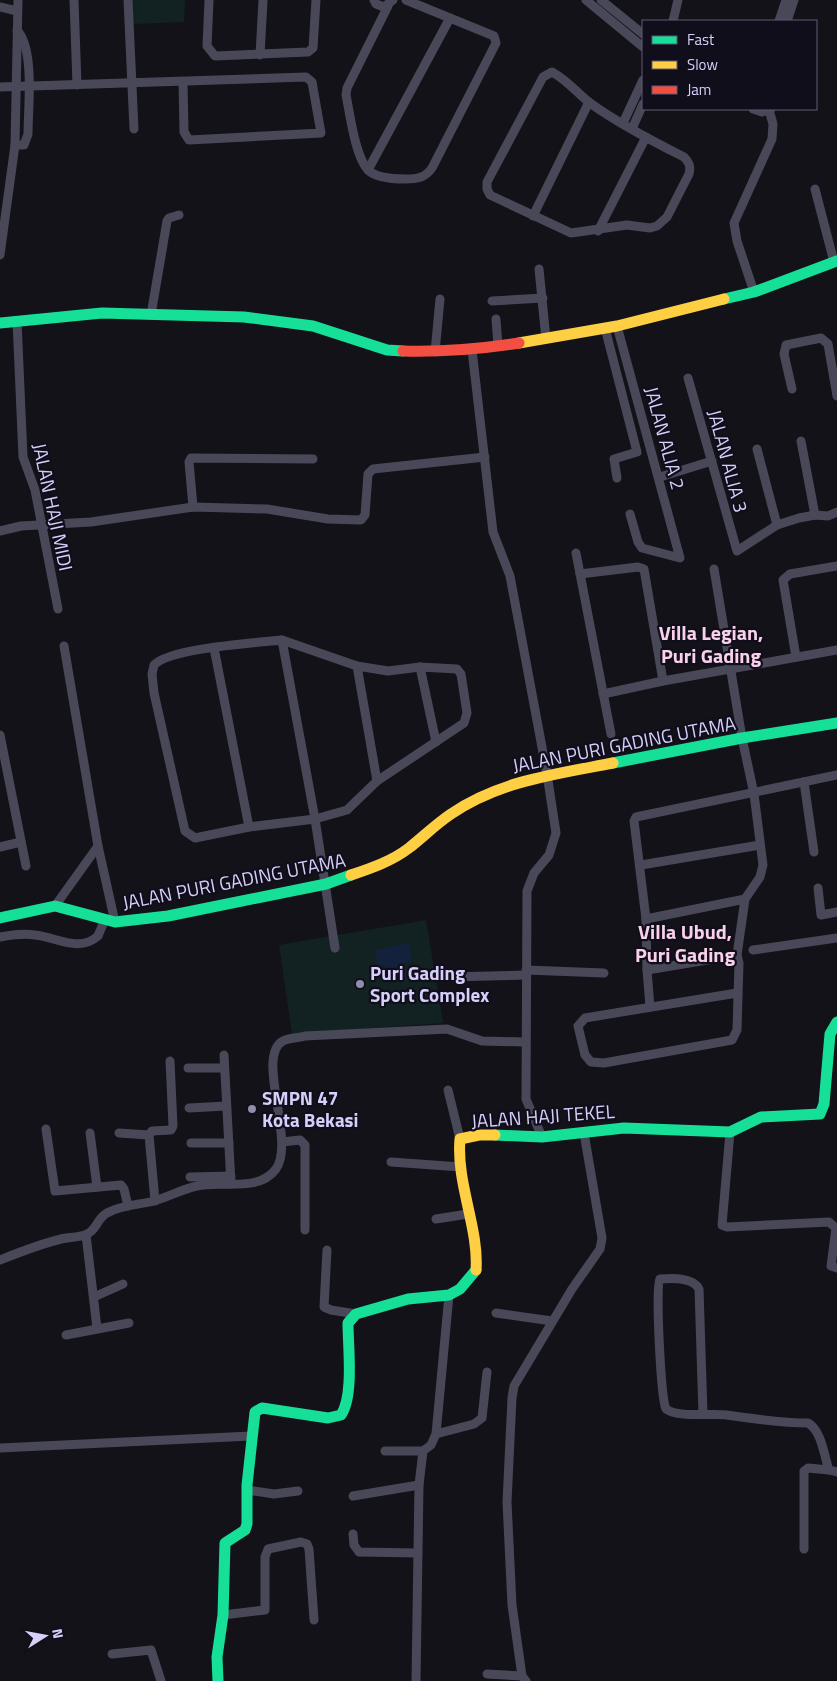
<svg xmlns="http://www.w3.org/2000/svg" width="837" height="1681" font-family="'Titillium Web',sans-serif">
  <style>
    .green { fill: #122223 }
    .water { fill: #14213c }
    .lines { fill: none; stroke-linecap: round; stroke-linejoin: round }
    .street { stroke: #494859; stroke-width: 9 }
    .fast { stroke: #16e098; stroke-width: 11 }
    .slow { stroke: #ffcf43; stroke-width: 11 }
    .jam { stroke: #f24e42; stroke-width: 11 }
    .poi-dot { fill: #928daa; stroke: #110e1c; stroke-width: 2 }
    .labels { text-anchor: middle; stroke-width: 4.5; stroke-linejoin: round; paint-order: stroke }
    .street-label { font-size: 19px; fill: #d6cff9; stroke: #110e1c }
    .poi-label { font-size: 19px; font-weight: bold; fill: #d6cff9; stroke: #110e1c; text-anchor: start }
    .neighbourhood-label { font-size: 20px; font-weight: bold; fill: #f9d1e8; stroke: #110e1c }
  </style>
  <rect width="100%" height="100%" fill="#131218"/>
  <g class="green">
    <path d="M132 0H185L184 22 132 24Z"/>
    <path d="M426 920 443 1023 292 1034 279 945Z"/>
  </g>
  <path class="water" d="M409 943 412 961 403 963 395 972 386 970 385 964 378 965 375 950Z"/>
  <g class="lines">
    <g class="street">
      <path d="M74 0 77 85"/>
      <path d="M128 0 134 129"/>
      <path d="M209 0 207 46 215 56 308 52 313 48 316 0"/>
      <path d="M374 0 376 4 384 7 393 0"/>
      <path d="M586 0 643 47"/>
      <path d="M601 0 643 34"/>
      <path d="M388 6 347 88 346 95C350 114 355 156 368 170 376 178 394 179 405 179 417 179 425 178 432 168L496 43 494 36 406 0"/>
      <path d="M0 7 17 11"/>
      <path d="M673 21 678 0"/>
      <path d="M779 21 786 0"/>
      <path d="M787 21 794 0"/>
      <path d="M260 55 263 0"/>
      <path d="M552 72C567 80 577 93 590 103 619 124 652 141 684 157 689 162 691 166 689 174L667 217 657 226 650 228 627 225 571 233 490 195 487 189V182L543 77Z"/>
      <path d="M0 87 306 77 312 82 321 133 189 140 184 132 183 82"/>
      <path d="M753 109 762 112 771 109"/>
      <path d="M623 123 643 80"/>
      <path d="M632 129 643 104"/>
      <path d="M15 145H24L28 134C28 108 35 49 17 30"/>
      <path d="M368 170 450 18"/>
      <path d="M815 189 834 262"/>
      <path d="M533 216 589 102"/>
      <path d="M598 231 646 137"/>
      <path d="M0 255 15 145 18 0"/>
      <path d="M539 269 546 339"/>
      <path d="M754 292 737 241 734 223 772 139 773 124 769 110"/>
      <path d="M492 301 543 298"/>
      <path d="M151 315 167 221 169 218 179 215"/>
      <path d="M496 319 498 346"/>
      <path d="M17 321 23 457 35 490 58 609"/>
      <path d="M617 326 680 558 642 548 638 542 630 514"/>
      <path d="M605 328 637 452 614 459 617 478"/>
      <path d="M472 350 493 532 510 576 547 774 556 833 549 855 534 873 527 891 526 1099 542 1137"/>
      <path d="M435 352 440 299"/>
      <path d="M688 378 737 551 777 525 799 518 815 515 828 516 837 512"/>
      <path d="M792 389 784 354 786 345 821 338 828 344 837 396"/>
      <path d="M801 441 815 515"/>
      <path d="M757 449 777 525"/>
      <path d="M660 477 712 461"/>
      <path d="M193 507 189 462 191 458 313 459"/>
      <path d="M0 531 21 526 91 522 193 507 267 509 328 519 361 520 365 515 368 474 373 469 485 457"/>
      <path d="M576 553 611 734"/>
      <path d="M580 574 638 567 644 569 663 681"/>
      <path d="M282 640 357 666 388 671 420 667 457 669 461 674 467 713 464 723 377 781 347 810 315 819 249 827 195 838 185 831 154 693 152 674 154 665C170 648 255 643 282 640Z"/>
      <path d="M282 640 315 819 335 948"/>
      <path d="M64 646 98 846 115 922"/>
      <path d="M214 648 249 827"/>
      <path d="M796 657 783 580 790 574 837 566"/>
      <path d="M357 666 377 781"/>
      <path d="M420 667 436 742"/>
      <path d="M603 694 663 681 837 650"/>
      <path d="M0 735 26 866"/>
      <path d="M804 782 814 852"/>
      <path d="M0 847 21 842"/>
      <path d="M641 865 760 845"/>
      <path d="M818 888 821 915 837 912"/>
      <path d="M55 906 98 846"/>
      <path d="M646 919 745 899"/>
      <path d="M0 937C12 935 23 933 35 935 56 937 79 953 98 936L105 919"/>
      <path d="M753 950 837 938"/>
      <path d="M737 955 739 963 737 1030 732 1040 604 1063 591 1062 585 1055 578 1026 585 1018 737 993"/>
      <path d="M526 970 604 973"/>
      <path d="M647 970 737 955 745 899 760 877 763 865 754 794 742 738 714 569"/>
      <path d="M448 977 526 975"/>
      <path d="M650 1007 647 970 646 919 634 821 636 817 837 775"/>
      <path d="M224 1055 231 1184"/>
      <path d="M188 1068H224"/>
      <path d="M448 1090 460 1139"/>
      <path d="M189 1108 226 1106"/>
      <path d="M46 1129 55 1191 121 1185 124 1189 128 1206"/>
      <path d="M730 1132 722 1225 727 1227 829 1222 836 1228 831 1266 837 1268"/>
      <path d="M90 1133 97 1187"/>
      <path d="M119 1133 149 1135 155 1201"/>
      <path d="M149 1135 152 1131 171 1130 173 1126 170 1061"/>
      <path d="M282 1142 300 1140 305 1145V1230"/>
      <path d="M191 1143H229"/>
      <path d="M391 1162 461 1167"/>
      <path d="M190 1177 231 1176"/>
      <path d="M436 1219 468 1214"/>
      <path d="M86 1235 97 1328"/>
      <path d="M327 1250 324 1307 331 1310 356 1314"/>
      <path d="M0 1260C20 1252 40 1244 61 1239 69 1237 79 1238 87 1234 97 1230 97 1218 107 1213 121 1205 139 1205 154 1201 169 1197 182 1189 197 1186 222 1180 258 1193 276 1169 296 1141 255 1056 283 1041 288 1038 299 1038 305 1036L447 1029 482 1041 525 1042"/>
      <path d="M94 1297 123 1284"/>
      <path d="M496 1313 552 1321"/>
      <path d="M66 1335 129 1323"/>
      <path d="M703 1414 699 1289C693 1277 672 1278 660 1279 655 1285 661 1399 666 1409 678 1418 711 1413 727 1415 754 1419 781 1423 808 1423 822 1431 824 1456 829 1470L837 1472"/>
      <path d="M436 1434 474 1424 482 1418 487 1372"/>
      <path d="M0 1448 251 1436"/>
      <path d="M385 1451H423"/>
      <path d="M247 1490 274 1494 298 1491"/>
      <path d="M353 1496 419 1485"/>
      <path d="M353 1534 354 1545 359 1552 418 1553"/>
      <path d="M804 1549V1471L808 1468 829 1470"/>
      <path d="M223 1615 265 1610V1557L268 1549 301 1542 307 1544 309 1549 314 1620"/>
      <path d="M112 1654 151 1650 161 1681"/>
      <path d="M487 1674 522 1676"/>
      <path d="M416 1681 419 1485 423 1451 431 1445 436 1434 449 1295"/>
      <path d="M526 1681 522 1676 512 1605 507 1502 512 1398 514 1386 572 1289 600 1249 602 1238 584 1133"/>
    </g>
    <g class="fast">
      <path d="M724 299 754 292 837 261"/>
      <path d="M0 323 102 313 244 317 313 326 387 350 403 351"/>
      <path d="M613 763 742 738 837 723"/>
      <path d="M0 918 55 906 115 922 168 916 326 884 351 875"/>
      <path d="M495 1135 542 1137 624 1128 730 1132 761 1117 820 1114 824 1104 830 1034 837 1022"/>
      <path d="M218 1681 217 1657 223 1615 225 1543 245 1530 247 1524V1485L255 1412 262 1408 328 1418 341 1415C354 1396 348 1347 348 1323L356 1314 408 1299 449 1295 460 1289 476 1270"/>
    </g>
    <g class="slow">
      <path d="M519 343 617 326 724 299"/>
      <path d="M351 875C372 868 392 861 409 848 423 837 436 824 451 814 499 781 556 774 613 763"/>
      <path d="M476 1270C479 1228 456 1183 460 1139L479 1135H495"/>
    </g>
    <path class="jam" d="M403 351C442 352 480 349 519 343"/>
  </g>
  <g class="poi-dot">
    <circle cx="360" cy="984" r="5"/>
    <circle cx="252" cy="1109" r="5"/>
  </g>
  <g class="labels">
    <g class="street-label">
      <text transform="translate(665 438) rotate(75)" y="7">JALAN ALIA 2</text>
      <text transform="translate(728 461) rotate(75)" y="7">JALAN ALIA 3</text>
      <text transform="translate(53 507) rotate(78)" y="7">JALAN HAJI MIDI</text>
      <text transform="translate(624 744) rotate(-11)" y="7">JALAN PURI GADING UTAMA</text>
      <text transform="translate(234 881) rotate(-11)" y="7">JALAN PURI GADING UTAMA</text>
      <text transform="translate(543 1116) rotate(-4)" y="7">JALAN HAJI TEKEL</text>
    </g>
    <g class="poi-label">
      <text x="370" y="980">Puri Gading<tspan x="370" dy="22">Sport Complex</tspan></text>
      <text x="262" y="1105">SMPN 47<tspan x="262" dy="22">Kota Bekasi</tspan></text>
    </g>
    <g class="neighbourhood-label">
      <text x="711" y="640">Villa Legian,<tspan x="711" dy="23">Puri Gading</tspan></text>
      <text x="685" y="939">Villa Ubud,<tspan x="685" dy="23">Puri Gading</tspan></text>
    </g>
  </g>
  <rect x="642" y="20" width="175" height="90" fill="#110e1c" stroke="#605b74"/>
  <rect x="652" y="36" width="25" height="8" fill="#16e098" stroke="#605b74"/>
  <text x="687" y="45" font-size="15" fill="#d6cff9">Fast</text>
  <rect x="652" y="61" width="25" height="8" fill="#ffcf43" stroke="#605b74"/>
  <text x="687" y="70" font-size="15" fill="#d6cff9">Slow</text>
  <rect x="652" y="86" width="25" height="8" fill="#f24e42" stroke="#605b74"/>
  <text x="687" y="95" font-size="15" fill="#d6cff9">Jam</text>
  <g transform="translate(45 1636) rotate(79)" stroke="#110e1c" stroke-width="4" paint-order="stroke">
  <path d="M0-4L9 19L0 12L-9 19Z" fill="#d6cff9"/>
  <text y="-8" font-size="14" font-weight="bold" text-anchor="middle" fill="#d6cff9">N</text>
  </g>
</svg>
